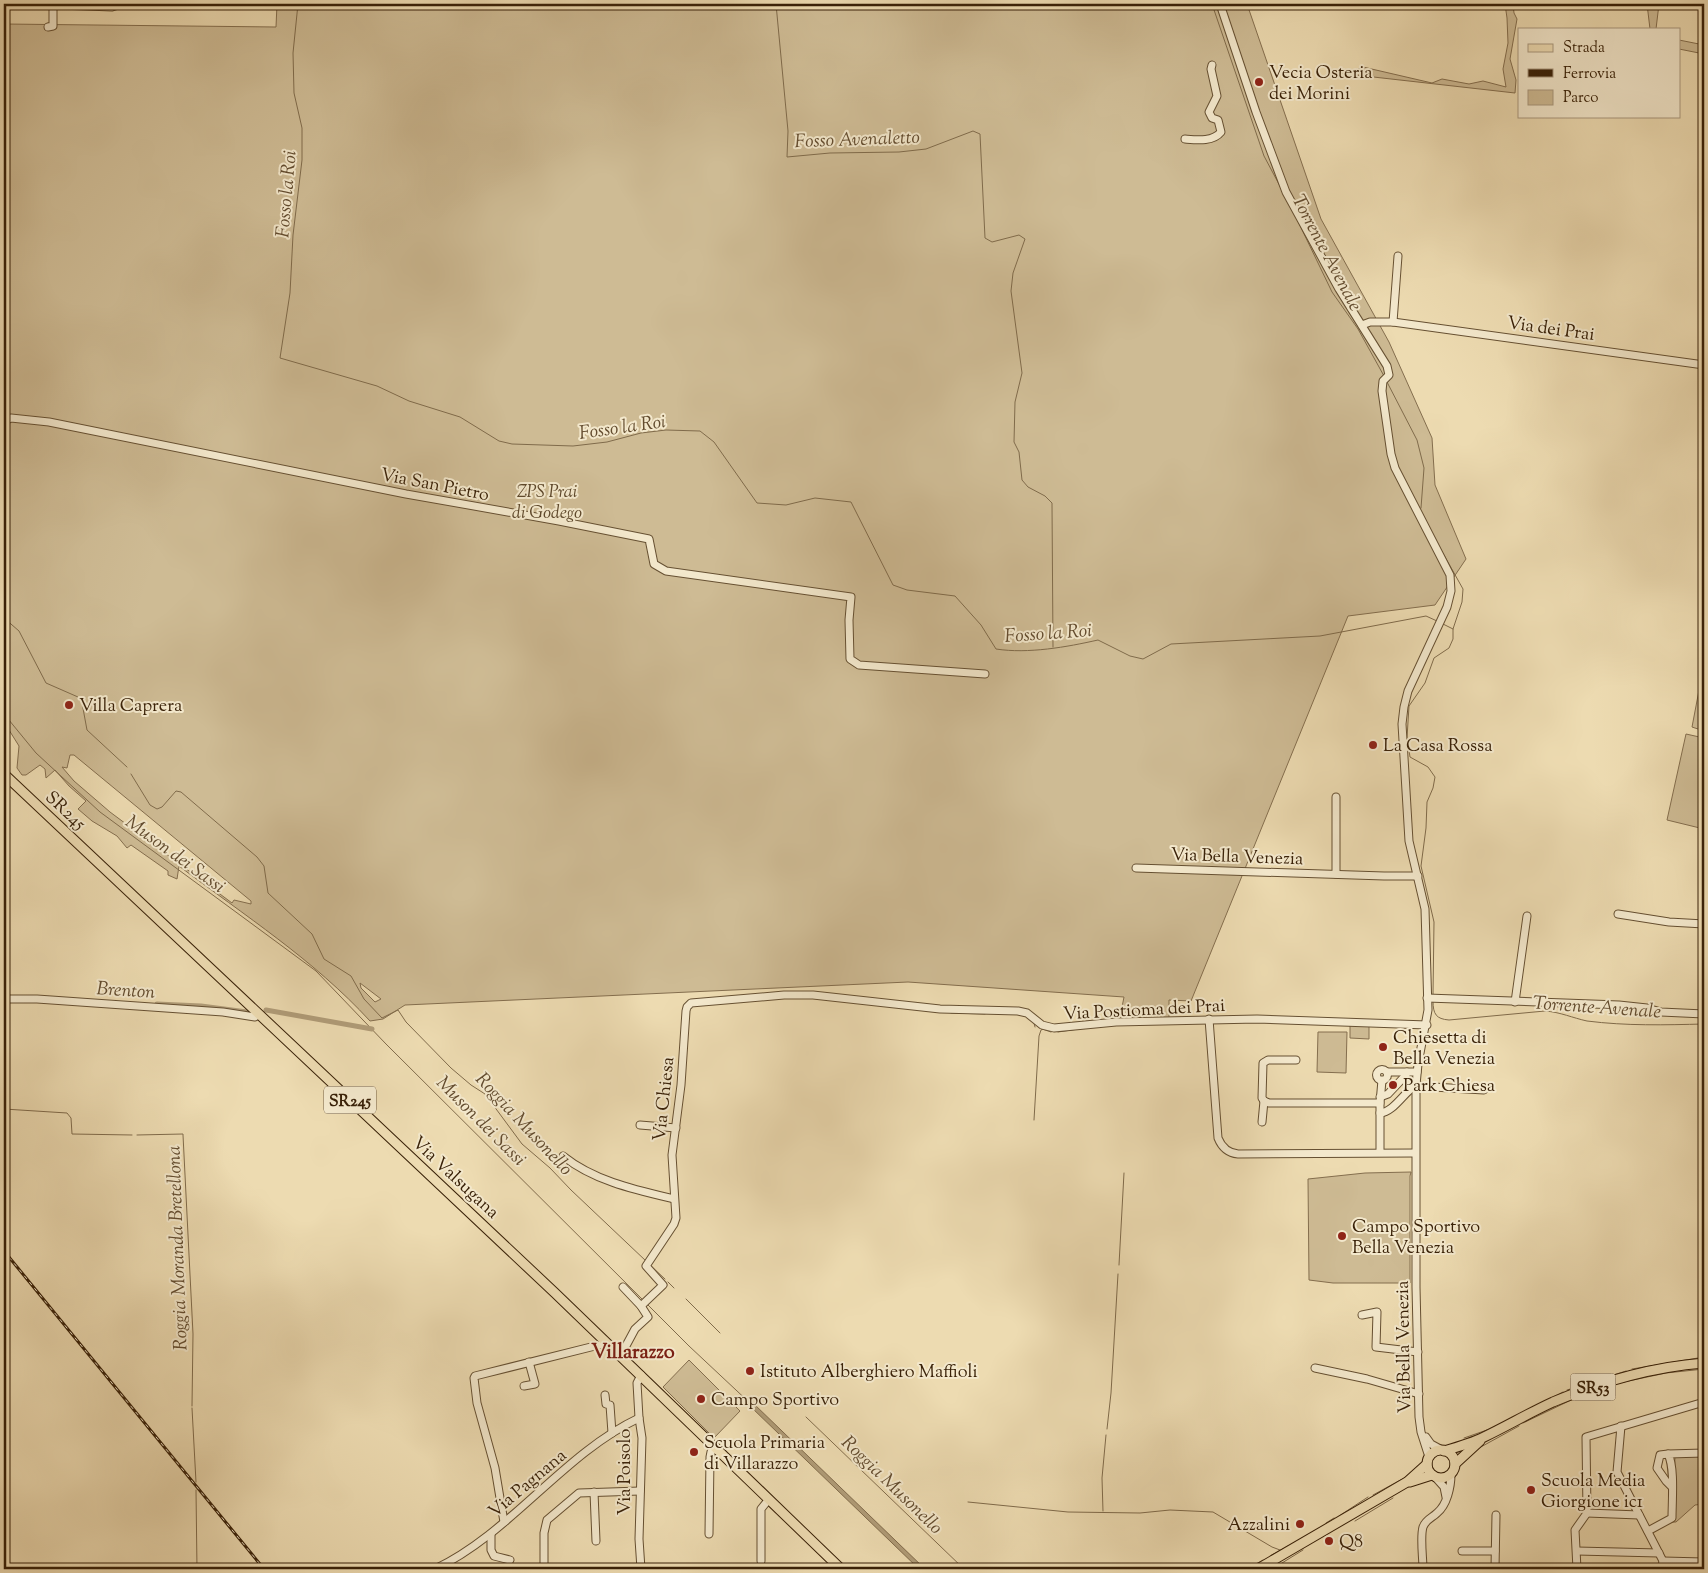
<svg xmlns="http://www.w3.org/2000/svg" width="1708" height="1573" font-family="'Sorts Mill Goudy',serif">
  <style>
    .green { fill: #cebb94; stroke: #846e4e; fill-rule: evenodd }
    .water { fill: #b09c78; stroke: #806b4b }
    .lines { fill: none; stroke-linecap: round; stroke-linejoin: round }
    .stream { stroke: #806b4b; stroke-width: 1 }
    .canal { stroke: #b09c78; stroke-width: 5 }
    .minor-casing { stroke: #665032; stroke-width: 9 }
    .major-casing { stroke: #392108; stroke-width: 11 }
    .minor { stroke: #f3e8cc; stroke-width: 7 }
    .major { stroke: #eddbb1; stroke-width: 9 }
    .rail-casing { stroke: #392108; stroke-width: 3 }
    .rail { stroke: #f3e8cc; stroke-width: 1; stroke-dasharray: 4; stroke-linecap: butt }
    .poi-dot { fill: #8f2418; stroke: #f3e8cc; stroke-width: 2 }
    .labels { text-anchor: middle; stroke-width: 4; stroke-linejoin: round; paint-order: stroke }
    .shield { fill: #f3e8cc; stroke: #715d43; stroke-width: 1 }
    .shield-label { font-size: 16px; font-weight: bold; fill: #392108 }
    .poi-label { font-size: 18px; fill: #392108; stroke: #f3e8cc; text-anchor: start }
    .street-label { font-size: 18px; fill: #392108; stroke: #f3e8cc }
    .park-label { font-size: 18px; font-style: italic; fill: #5e482b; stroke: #f3e8cc }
    .water-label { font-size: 19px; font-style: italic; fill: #634c2f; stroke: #f3e8cc }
    .quarter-label { font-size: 20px; font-weight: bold; fill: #7a1f14; stroke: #f3e8cc }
  </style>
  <rect width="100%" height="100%" fill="#eddbb1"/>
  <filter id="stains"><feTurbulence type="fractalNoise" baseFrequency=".004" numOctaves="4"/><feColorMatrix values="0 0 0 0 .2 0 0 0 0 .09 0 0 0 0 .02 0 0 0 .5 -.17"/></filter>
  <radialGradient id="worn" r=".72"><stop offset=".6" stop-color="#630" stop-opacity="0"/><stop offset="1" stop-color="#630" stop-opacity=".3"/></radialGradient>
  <g class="green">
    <path d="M277 4H1247L1321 219 1389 342 1432 438 1435 485 1466 559 1435 605 1348 616 1191 1001 1169 1000V1018L1127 1019 1120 1017 1124 997 908 982 405 1005 383 1019 370 1021C314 960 244 915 179 866L177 879 168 875V871L131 845 127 848 117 836 92 821 78 809 86 801 69 786 55 770 46 778 45 769 40 765 26 775H22L17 768 19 746 4 722V24L276 27ZM70 755H74L251 901V904L234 900 232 903 110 812 74 781 62 767 67 768ZM360 983 381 999 375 1002 361 988Z"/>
    <path d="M1505 4H1513L1514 13 1517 19 1510 59 1516 80 1515 93 1338 73C1344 70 1354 71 1363 67L1432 83 1442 79 1469 84 1483 81 1506 87 1503 69 1508 43 1507 18Z"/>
    <path d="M1647 4H1659L1656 29H1650Z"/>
    <path d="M1679 40 1704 45V54L1679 49Z"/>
    <path d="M1704 664V731L1692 727Z"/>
    <path d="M1686 734 1704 738V829L1667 820Z"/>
    <path d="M1350 1025 1369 1026V1039L1350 1038Z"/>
    <path d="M1318 1032H1347L1346 1073 1317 1072Z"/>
    <path d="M1411 1172 1410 1176V1283H1333L1309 1280 1308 1179 1365 1173Z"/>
    <path d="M689 1360 740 1411 714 1438 663 1387Z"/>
    <path d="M1704 1454V1504L1695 1505 1676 1522H1666L1672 1520 1675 1457Z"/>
  </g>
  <path class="water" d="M754 1404 925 1569H919L751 1407Z"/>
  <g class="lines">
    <g class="stream">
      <path d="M298 4 293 53 294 93 302 128V160L293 235 290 293 280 358 377 386 409 401 460 417 499 441 512 444 573 446 607 442 641 433 666 430 700 431 714 442 757 503 786 505 815 498 851 502 893 585 907 590 955 596 981 625 996 649C1028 654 1067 647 1098 640L1130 656 1143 659 1171 644 1320 636 1426 616 1437 621"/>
      <path d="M776 4 788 131 787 157 830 153 899 152 926 149 973 131 980 134 985 238 992 242 1019 235 1025 239 1013 273 1011 291 1022 373 1015 402 1014 442 1019 452 1022 480 1028 487 1045 496 1052 503 1053 647"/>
      <path d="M1212 4 1264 156 1281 188"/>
      <path d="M1293 211 1332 292 1358 329 1384 376"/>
      <path d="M1387 382 1417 440 1424 468 1421 508"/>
      <path d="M4 618 19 631 46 683 78 697 82 703 87 730 127 767"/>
      <path d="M1443 624 1453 629"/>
      <path d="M4 714 36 753 100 812 316 971 386 1044 643 1300"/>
      <path d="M131 774 150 805 157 809 162 807 176 791 181 792 257 857 264 866 268 893 312 934 324 959 351 976 364 999 382 1018 398 1010 406 1022 451 1068 471 1085 485 1094 522 1144 550 1168 571 1190 646 1261"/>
      <path d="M1433 995 1434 922 1421 866 1426 828 1427 802 1433 788 1435 777 1428 767 1410 757 1407 738 1409 706 1425 683 1434 658 1449 648 1453 639V629L1462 602 1463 589 1440 548"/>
      <path d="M1433 1001C1433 1014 1436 1019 1449 1020L1545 1011C1560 1012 1573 1018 1587 1021 1626 1026 1665 1025 1704 1024"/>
      <path d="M951 1013 985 1014"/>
      <path d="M1034 1023 1035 1027"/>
      <path d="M1042 1029 1051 1032"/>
      <path d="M1058 1032 1085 1028"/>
      <path d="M4 1109 67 1113 71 1118 72 1134 132 1135"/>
      <path d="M1034 1120 1039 1036 1041 1030 1043 1029"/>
      <path d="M137 1135 183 1134V1135L193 1334 192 1406"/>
      <path d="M650 1265 665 1279"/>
      <path d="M1119 1265 1124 1173"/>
      <path d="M668 1282 674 1288"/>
      <path d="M686 1299 720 1333"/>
      <path d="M647 1304 689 1346 752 1405"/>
      <path d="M1632 1369 1704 1357"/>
      <path d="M1619 1383 1666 1373 1704 1369"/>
      <path d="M1567 1390 1626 1371"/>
      <path d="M192 1408 196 1482"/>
      <path d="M806 1417 964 1569"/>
      <path d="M1523 1423 1569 1401 1608 1387"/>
      <path d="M1492 1428 1563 1392"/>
      <path d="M1107 1429 1111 1393 1118 1274"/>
      <path d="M1464 1438 1487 1430"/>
      <path d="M1479 1448 1519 1426"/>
      <path d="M196 1490 197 1569"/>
      <path d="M1373 1495 1406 1477"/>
      <path d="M968 1502 1068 1512 1140 1513 1170 1510 1213 1512 1272 1547 1280 1550"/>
      <path d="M1103 1511 1102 1478 1106 1435"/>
      <path d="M1339 1516 1368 1497"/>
      <path d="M1355 1521 1393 1498"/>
      <path d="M1326 1523 1334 1518"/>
      <path d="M1270 1556 1288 1546"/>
      <path d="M1282 1563 1303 1550"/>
      <path d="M1247 1569 1263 1560"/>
      <path d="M1271 1569 1277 1566"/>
    </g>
    <g class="canal">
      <path d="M157 1004 201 1006 247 1012"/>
      <path d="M266 1010 372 1029"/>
    </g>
    <defs>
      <g id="minor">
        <path d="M34 4 112 7 121 4"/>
        <path d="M1220 4 1256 112 1286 192 1339 289 1387 366 1389 375 1383 381 1382 391 1391 454 1395 468 1450 575 1451 591 1447 607 1408 691 1404 707 1402 724 1409 841 1425 909 1428 1010 1418 1064 1416 1085V1287L1419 1417 1421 1432 1429 1457"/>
        <path d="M48 27 53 26V5"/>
        <path d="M1185 139C1197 140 1213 142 1221 132L1218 120 1212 118 1209 112 1217 96 1211 69 1212 65"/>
        <path d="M1393 322 1398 256"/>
        <path d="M1362 325 1370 322H1393L1704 365"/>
        <path d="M4 421 11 418 49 422 406 494 559 521 649 539 654 564 666 571 851 597 849 620 850 659 859 665 985 674"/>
        <path d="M1136 868 1384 876H1418"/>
        <path d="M1336 874V797"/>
        <path d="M1618 914 1669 922 1704 924"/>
        <path d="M1427 998 1619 1005 1647 1008 1661 1012 1704 1014"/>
        <path d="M4 999H37L223 1012 255 1017 259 1014"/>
        <path d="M1515 1002 1527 916"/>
        <path d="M1209 1019 1218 1138C1222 1148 1228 1153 1238 1154L1415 1153"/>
        <path d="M1296 1060H1268L1263 1063 1262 1098 1264 1101 1269 1103H1380"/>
        <circle cx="1382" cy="1075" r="5.5"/>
        <path d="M1387 1072H1417"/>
        <path d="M1416 1086 1484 1090"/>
        <path d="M1380 1097 1388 1094 1406 1075 1407 1072"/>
        <path d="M1380 1113C1394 1112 1404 1092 1416 1085"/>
        <path d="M1262 1122 1264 1101"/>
        <path d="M640 1125 676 1128"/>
        <path d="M1380 1152V1103L1382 1080"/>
        <path d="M563 1156C594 1181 636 1190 674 1199"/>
        <path d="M641 1306 663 1285 646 1266 674 1224 676 1218 672 1155 681 1085 686 1011 687 1007 691 1003 784 995H813L940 1009 1018 1011 1027 1013 1042 1025 1054 1028 1116 1022 1257 1019 1427 1025"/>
        <path d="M1362 1315 1377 1312 1376 1347 1418 1352"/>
        <path d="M621 1355 635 1329 648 1317 641 1306 623 1287"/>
        <path d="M1315 1368 1367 1379 1419 1394"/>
        <path d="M641 1375 637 1383 639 1418 642 1438 639 1539 641 1569"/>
        <path d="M524 1386 535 1384 529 1362"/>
        <path d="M605 1395 606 1404 610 1405 612 1433"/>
        <path d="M1621 1426 1617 1472 1663 1561 1662 1569"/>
        <path d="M1426 1437 1431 1444 1442 1450"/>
        <path d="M1668 1454 1660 1455 1657 1468 1666 1481 1671 1486"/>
        <path d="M1435 1477 1444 1487 1446 1497"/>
        <path d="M594 1492 596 1541"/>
        <path d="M1587 1513 1639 1515"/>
        <path d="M504 1522 495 1468 477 1403 474 1378 475 1376 607 1343"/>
        <path d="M1648 1531 1672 1518C1672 1501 1675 1467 1668 1454L1704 1453"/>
        <path d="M491 1534V1550L494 1556 510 1560"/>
        <path d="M709 1534 710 1457 711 1452 716 1447"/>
        <path d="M1462 1551H1495"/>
        <path d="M1577 1551 1659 1553"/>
        <path d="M761 1561V1509L769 1499"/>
        <path d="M1663 1561 1704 1562"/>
        <path d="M435 1569C511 1533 563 1454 639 1418"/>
        <path d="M544 1569V1533L547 1520 579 1493 640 1491"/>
        <path d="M1423 1569C1423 1558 1420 1537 1423 1527 1426 1519 1432 1518 1437 1513 1447 1505 1451 1487 1451 1474"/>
        <path d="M1495 1569 1496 1515"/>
        <path d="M1577 1569 1575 1530 1587 1513 1586 1437 1704 1402"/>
      </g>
      <g id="major">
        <path d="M4 774 555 1293 841 1569"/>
        <circle cx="1441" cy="1464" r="14"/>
        <path d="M1444 1451C1458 1447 1472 1443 1484 1437 1507 1426 1529 1413 1553 1402 1600 1382 1653 1367 1704 1363"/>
        <path d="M1455 1464 1480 1441"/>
        <path d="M1410 1482 1432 1475"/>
        <path d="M1258 1569 1407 1482 1427 1464"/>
      </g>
    </defs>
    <use href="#minor" class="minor-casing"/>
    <use href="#major" class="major-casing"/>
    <use href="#minor" class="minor"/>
    <use href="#major" class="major"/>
    <defs>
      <path id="rail" d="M4 1251 264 1569"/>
    </defs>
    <use href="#rail" class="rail-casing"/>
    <use href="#rail" class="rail"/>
  </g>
  <g class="poi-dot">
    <circle cx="1259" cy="82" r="5"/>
    <circle cx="69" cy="705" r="5"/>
    <circle cx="1373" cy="745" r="5"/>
    <circle cx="1383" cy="1047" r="5"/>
    <circle cx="1393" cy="1085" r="5"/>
    <circle cx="1342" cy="1236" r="5"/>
    <circle cx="750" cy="1371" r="5"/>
    <circle cx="701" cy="1399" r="5"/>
    <circle cx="694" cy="1452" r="5"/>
    <circle cx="1531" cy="1490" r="5"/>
    <circle cx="1300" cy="1524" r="5"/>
    <circle cx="1329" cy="1541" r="5"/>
  </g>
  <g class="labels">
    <g class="shield">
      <rect x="324" y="1086.5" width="52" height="27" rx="4"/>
      <rect x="1570.5" y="1373.5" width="45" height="27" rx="4"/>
    </g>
    <g class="shield-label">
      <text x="350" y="1106">SR245</text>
      <text x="1593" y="1393">SR53</text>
    </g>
    <g class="poi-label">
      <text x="1269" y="78">Vecia Osteria<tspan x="1269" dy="21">dei Morini</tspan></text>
      <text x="79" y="711">Villa Caprera</text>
      <text x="1383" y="751">La Casa Rossa</text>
      <text x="1393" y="1043">Chiesetta di<tspan x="1393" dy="21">Bella Venezia</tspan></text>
      <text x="1403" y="1091">Park Chiesa</text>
      <text x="1352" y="1232">Campo Sportivo<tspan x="1352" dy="21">Bella Venezia</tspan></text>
      <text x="760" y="1377">Istituto Alberghiero Maffioli</text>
      <text x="711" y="1405">Campo Sportivo</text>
      <text x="704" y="1448">Scuola Primaria<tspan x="704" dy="21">di Villarazzo</tspan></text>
      <text x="1541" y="1486">Scuola Media<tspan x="1541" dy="21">Giorgione ic1</tspan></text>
      <text x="1290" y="1530" text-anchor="end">Azzalini</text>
      <text x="1339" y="1547">Q8</text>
    </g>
    <g class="street-label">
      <text transform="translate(1551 328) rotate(8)" y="6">Via dei Prai</text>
      <text transform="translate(435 484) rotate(11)" y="6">Via San Pietro</text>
      <text transform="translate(66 810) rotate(43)" y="6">SR245</text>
      <text transform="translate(1237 856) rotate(2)" y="6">Via Bella Venezia</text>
      <text transform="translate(1144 1009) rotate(-3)" y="6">Via Postioma dei Prai</text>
      <text transform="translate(663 1099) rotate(-84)" y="6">Via Chiesa</text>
      <text transform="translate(456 1177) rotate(43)" y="6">Via Valsugana</text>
      <text transform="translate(1403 1347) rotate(-91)" y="6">Via Bella Venezia</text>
      <text transform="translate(624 1472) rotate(-90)" y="6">Via Poisolo</text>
      <text transform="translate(527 1483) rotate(-40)" y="6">Via Pagnana</text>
    </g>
    <g class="park-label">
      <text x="547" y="497">ZPS Prai<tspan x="547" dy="21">di Godego</tspan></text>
    </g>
    <g class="water-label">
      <text transform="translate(857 138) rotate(-2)" y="7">Fosso Avenaletto</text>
      <text transform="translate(285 194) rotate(-85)" y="7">Fosso la Roi</text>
      <text transform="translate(1328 252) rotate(62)" y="7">Torrente Avenale</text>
      <text transform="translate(622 426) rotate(-8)" y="7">Fosso la Roi</text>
      <text transform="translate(1048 632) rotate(-4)" y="7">Fosso la Roi</text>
      <text transform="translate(176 853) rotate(36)" y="7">Muson dei Sassi</text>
      <text transform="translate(126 989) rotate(4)" y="7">Brenton</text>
      <text transform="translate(1597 1006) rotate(4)" y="7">Torrente Avenale</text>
      <text transform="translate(482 1120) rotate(45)" y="7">Muson dei Sassi</text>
      <text transform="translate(525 1123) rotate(47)" y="7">Roggia Musonello</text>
      <text transform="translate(176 1248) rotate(-92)" y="7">Roggia Moranda Bretellona</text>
      <text transform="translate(893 1484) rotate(44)" y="7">Roggia Musonello</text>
    </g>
    <g class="quarter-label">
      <text x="633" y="1358">Villarazzo</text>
    </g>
  </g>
  <rect width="1708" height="1573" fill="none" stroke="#eddbb1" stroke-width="20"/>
  <rect x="5" y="5" width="1698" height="1563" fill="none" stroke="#392108" stroke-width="2.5"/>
  <rect x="10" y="10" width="1688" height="1553" fill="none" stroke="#392108"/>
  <rect x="1518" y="28" width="162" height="90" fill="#f3e8cc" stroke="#a9987e"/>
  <rect x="1528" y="44" width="25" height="8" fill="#eddbb1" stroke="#a9987e"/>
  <text x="1563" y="52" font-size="15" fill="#392108">Strada</text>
  <rect x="1528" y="69" width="25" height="8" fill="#392108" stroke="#a9987e"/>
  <text x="1563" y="78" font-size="15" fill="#392108">Ferrovia</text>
  <rect x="1528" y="90" width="25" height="15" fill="#cebb94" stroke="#a9987e"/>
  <text x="1563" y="102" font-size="15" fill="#392108">Parco</text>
  <rect width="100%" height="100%" filter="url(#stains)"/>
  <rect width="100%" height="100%" fill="url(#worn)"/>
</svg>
